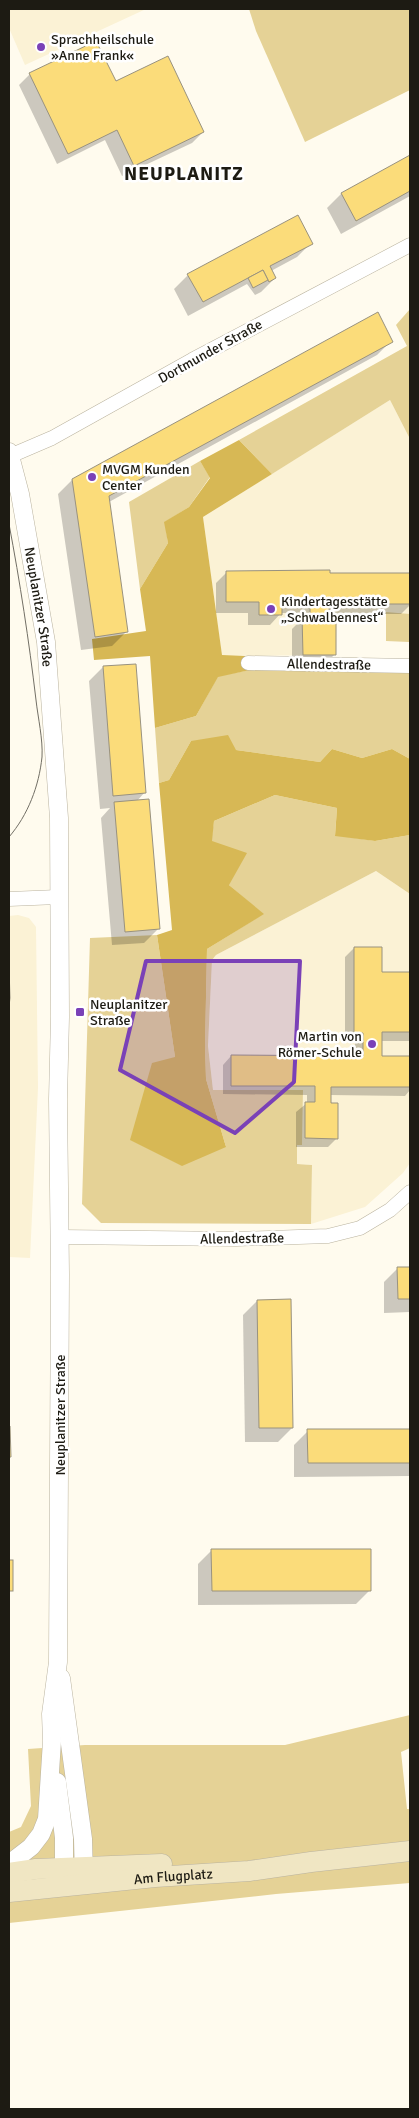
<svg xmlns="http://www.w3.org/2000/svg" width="419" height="2118" font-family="Signika,sans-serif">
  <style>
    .built { fill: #fbf2d5 }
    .green { fill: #e5d296 }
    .forest { fill: #d7b855 }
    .shadow { fill: #0003 }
    .building { fill: #fbdc7a; stroke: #99927f }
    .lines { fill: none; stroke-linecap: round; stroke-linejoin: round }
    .minor-casing { stroke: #bab39f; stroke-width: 15 }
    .tertiary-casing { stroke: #bab39f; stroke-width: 19 }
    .secondary-casing { stroke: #bab39f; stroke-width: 21 }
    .minor { stroke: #fff; stroke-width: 14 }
    .tertiary { stroke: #fff; stroke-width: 18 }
    .secondary { stroke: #f0e6c3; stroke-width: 20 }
    .tram { stroke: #726f65; stroke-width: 1 }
    .marked { fill: #7a41b7; fill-opacity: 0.2; stroke: #7a41b7; stroke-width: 4; stroke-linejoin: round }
    .poi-dot { fill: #7a41b7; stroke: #fff; stroke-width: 2 }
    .labels { text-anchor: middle; stroke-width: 5; stroke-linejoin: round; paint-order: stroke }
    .poi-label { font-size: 14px; fill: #1d1b13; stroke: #fff; text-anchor: start }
    .street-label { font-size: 14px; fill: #1d1b13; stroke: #fff }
    .district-label { font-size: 19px; font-weight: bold; letter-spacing: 1px; fill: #1d1b13; stroke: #fff }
  </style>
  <rect width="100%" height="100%" fill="#fffbee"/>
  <g class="built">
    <path d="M9 9H146L25 65 9 28Z"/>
    <path d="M390 400 410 439V614L337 613 336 655 222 656 203 517Z"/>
    <path d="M376 871 410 894V1163L403 1173 365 1207 311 1224 312 1165 297 1164V1145H302L303 1090H213L208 1046 212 960 216 955Z"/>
    <path d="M18 915 29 918 36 927 38 1088 30 1258 9 1257V916Z"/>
  </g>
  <g class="green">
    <path d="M249 9H410V90L305 142 256 31Z"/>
    <path d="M410 309V439L390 400 272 474 239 440 407 346 396 325Z"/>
    <path d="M200 461 210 477 189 507 165 522 168 543 140 589 129 502Z"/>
    <path d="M386 612 410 614 409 642 386 641Z"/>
    <path d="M250 670 410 672V759L392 749 362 758 332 749 320 762 236 750 191 741 169 780 159 783 155 728 196 716 218 676Z"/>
    <path d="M275 795 337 808 335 835 375 841 410 835V894L376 871 216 955 212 960 208 1046 213 1090H303L302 1145H297V1164L312 1165 311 1224 101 1223 82 1204 90 938 157 935 175 1057 226 1147 206 1079 205 1046 207 949 263 914 229 885 211 841 214 821Z"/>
    <path d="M410 1715V1748L401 1752 407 1809H410V1883L276 1894 9 1923V1832L21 1827 31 1806 28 1749 85 1745H285Z"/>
  </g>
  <g class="forest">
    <path d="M239 440 272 474 203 517 222 655 245 656 250 670 218 677 196 716 155 728 150 656 94 660 92 639 146 631 140 589 168 543 164 522 189 507 210 478 200 461Z"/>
    <path d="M228 735 236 750 320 762 332 749 362 758 392 749 410 759V835L375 841 335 836 337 808 275 795 214 821 212 841 247 853 229 885 264 914 207 949 205 1046 206 1079 226 1147 182 1166 130 1140 152 1063 175 1057 157 935 172 930 159 783 169 780 191 741Z"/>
  </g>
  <g class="shadow">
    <path d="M30 74 115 83 203 132 192 143 122 176 105 140 57 164 19 85Z"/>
    <path d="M410 157V196L341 234 327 208 341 194Z"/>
    <path d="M311 243 297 257 271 271 275 278 261 292 255 295 247 284 188 316 174 289 188 275Z"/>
    <path d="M391 341 377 355 109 502 126 632 112 646 81 650 58 494 72 480Z"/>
    <path d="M227 572 410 574V605L401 614H328L335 654 324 665H292V629L300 621V613H281L270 625H248V613H216V583Z"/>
    <path d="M103 667 145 792 136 802 158 929 144 943 112 945 101 818 110 808 100 809 89 681Z"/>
    <path d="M354 948 381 974H410V1041H381V1057H410V1090L405 1096 330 1095 337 1138 328 1147H296V1112L307 1103V1095L223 1094V1065L231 1056 354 1057 355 1042H345V957Z"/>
    <path d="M398 1268H410V1312L384 1313V1282Z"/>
    <path d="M257 1301 292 1428 278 1442H245L243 1315Z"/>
    <path d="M410 1430V1476L294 1477V1445L308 1431Z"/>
    <path d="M212 1550 370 1590 356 1604 198 1605V1564Z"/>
  </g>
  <g class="building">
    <path d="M96 41 116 81 168 56 204 132 134 166 117 130 68 154 29 73Z"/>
    <path d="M410 155V191L356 221 341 193Z"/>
    <path d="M298 215 313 244 270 266 276 278 269 282 263 270 203 302 187 274Z"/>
    <path d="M263 270 268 280 253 288 248 278Z"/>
    <path d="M378 312 393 342 109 496 128 632 95 637 72 479Z"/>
    <path d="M330 570V573H410V604H329V616H336V655H303L302 616H310V602H282V615H259V602H226V571Z"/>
    <path d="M136 664 146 793 113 796 103 666Z"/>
    <path d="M149 799 160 929 125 932 114 802Z"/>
    <path d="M354 947H382V972H410V1032H382V1056H410V1087H331V1103H338V1139L305 1138V1102H315V1086H231V1055L363 1056V1033H354Z"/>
    <path d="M9 968 10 998 9 1006Z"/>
    <path d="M397 1267H410V1299H398Z"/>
    <path d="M291 1299 293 1428H259L257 1300Z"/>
    <path d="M9 1426H10L11 1457H9Z"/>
    <path d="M307 1429H410V1463H308Z"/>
    <path d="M211 1549H371V1591H212Z"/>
    <rect x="9" y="1560" width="4" height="31"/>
  </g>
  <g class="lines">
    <defs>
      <g id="minor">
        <path d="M10 456 52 438 192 360 410 245"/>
        <path d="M248 663 410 666"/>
        <path d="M9 899 58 897"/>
        <path d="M60 1237 236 1239 328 1236 360 1228 390 1210 410 1192"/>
      </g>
      <g id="tertiary">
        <path id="s1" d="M9 452 20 494 46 642 59 818 60 1017 58 1099 60 1274 58 1662 51 1714 52 1741 47 1819 41 1834 31 1847 9 1864"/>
        <path d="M61 1678 83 1839 84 1880"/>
        <path d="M57 1782 64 1838V1880"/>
      </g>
      <g id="secondary">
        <path d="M9 1873 36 1869 162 1864"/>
        <path id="s2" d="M9 1892 155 1877 249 1871 311 1862 410 1851"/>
      </g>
    </defs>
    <use href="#minor" class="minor-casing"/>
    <use href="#tertiary" class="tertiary-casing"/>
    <use href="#secondary" class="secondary-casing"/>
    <use href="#minor" class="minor"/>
    <use href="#tertiary" class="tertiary"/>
    <use href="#secondary" class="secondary"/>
    <path class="tram" d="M9 524C20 582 29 641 36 700 38 718 43 739 42 757 39 786 28 815 9 837"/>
  </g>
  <path class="marked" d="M146 961H300L294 1082 235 1133 120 1070Z"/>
  <g class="poi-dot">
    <circle cx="41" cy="47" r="5"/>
    <circle cx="92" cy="477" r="5"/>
    <circle cx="271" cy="609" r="5"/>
    <rect x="75" y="1007" width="10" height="10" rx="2.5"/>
    <circle cx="372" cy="1044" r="5"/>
  </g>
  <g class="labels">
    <g class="poi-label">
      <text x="51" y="44">Sprachheilschule<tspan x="51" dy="16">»Anne Frank«</tspan></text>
      <text x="102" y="474">MVGM Kunden<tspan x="102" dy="16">Center</tspan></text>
      <text x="281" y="606">Kindertagesstätte<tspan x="281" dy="16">„Schwalbennest“</tspan></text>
      <text x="90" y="1009">Neuplanitzer<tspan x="90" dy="16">Straße</tspan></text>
      <text x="362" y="1041" text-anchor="end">Martin von<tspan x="362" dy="16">Römer-Schule</tspan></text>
    </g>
    <g class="street-label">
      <text transform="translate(210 351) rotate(-29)" y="5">Dortmunder Straße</text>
      <text dy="5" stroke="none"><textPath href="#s1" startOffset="158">Neuplanitzer Straße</textPath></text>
      <text transform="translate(329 664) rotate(1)" y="5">Allendestraße</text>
      <text transform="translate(242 1238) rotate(-1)" y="5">Allendestraße</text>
      <text transform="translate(60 1415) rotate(-90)" y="5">Neuplanitzer Straße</text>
      <text dy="5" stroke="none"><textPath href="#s2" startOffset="165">Am Flugplatz</textPath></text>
    </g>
    <g class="district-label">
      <text x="184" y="180">NEUPLANITZ</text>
    </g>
  </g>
  <rect width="419" height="2118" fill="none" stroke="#1d1b13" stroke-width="20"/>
</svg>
